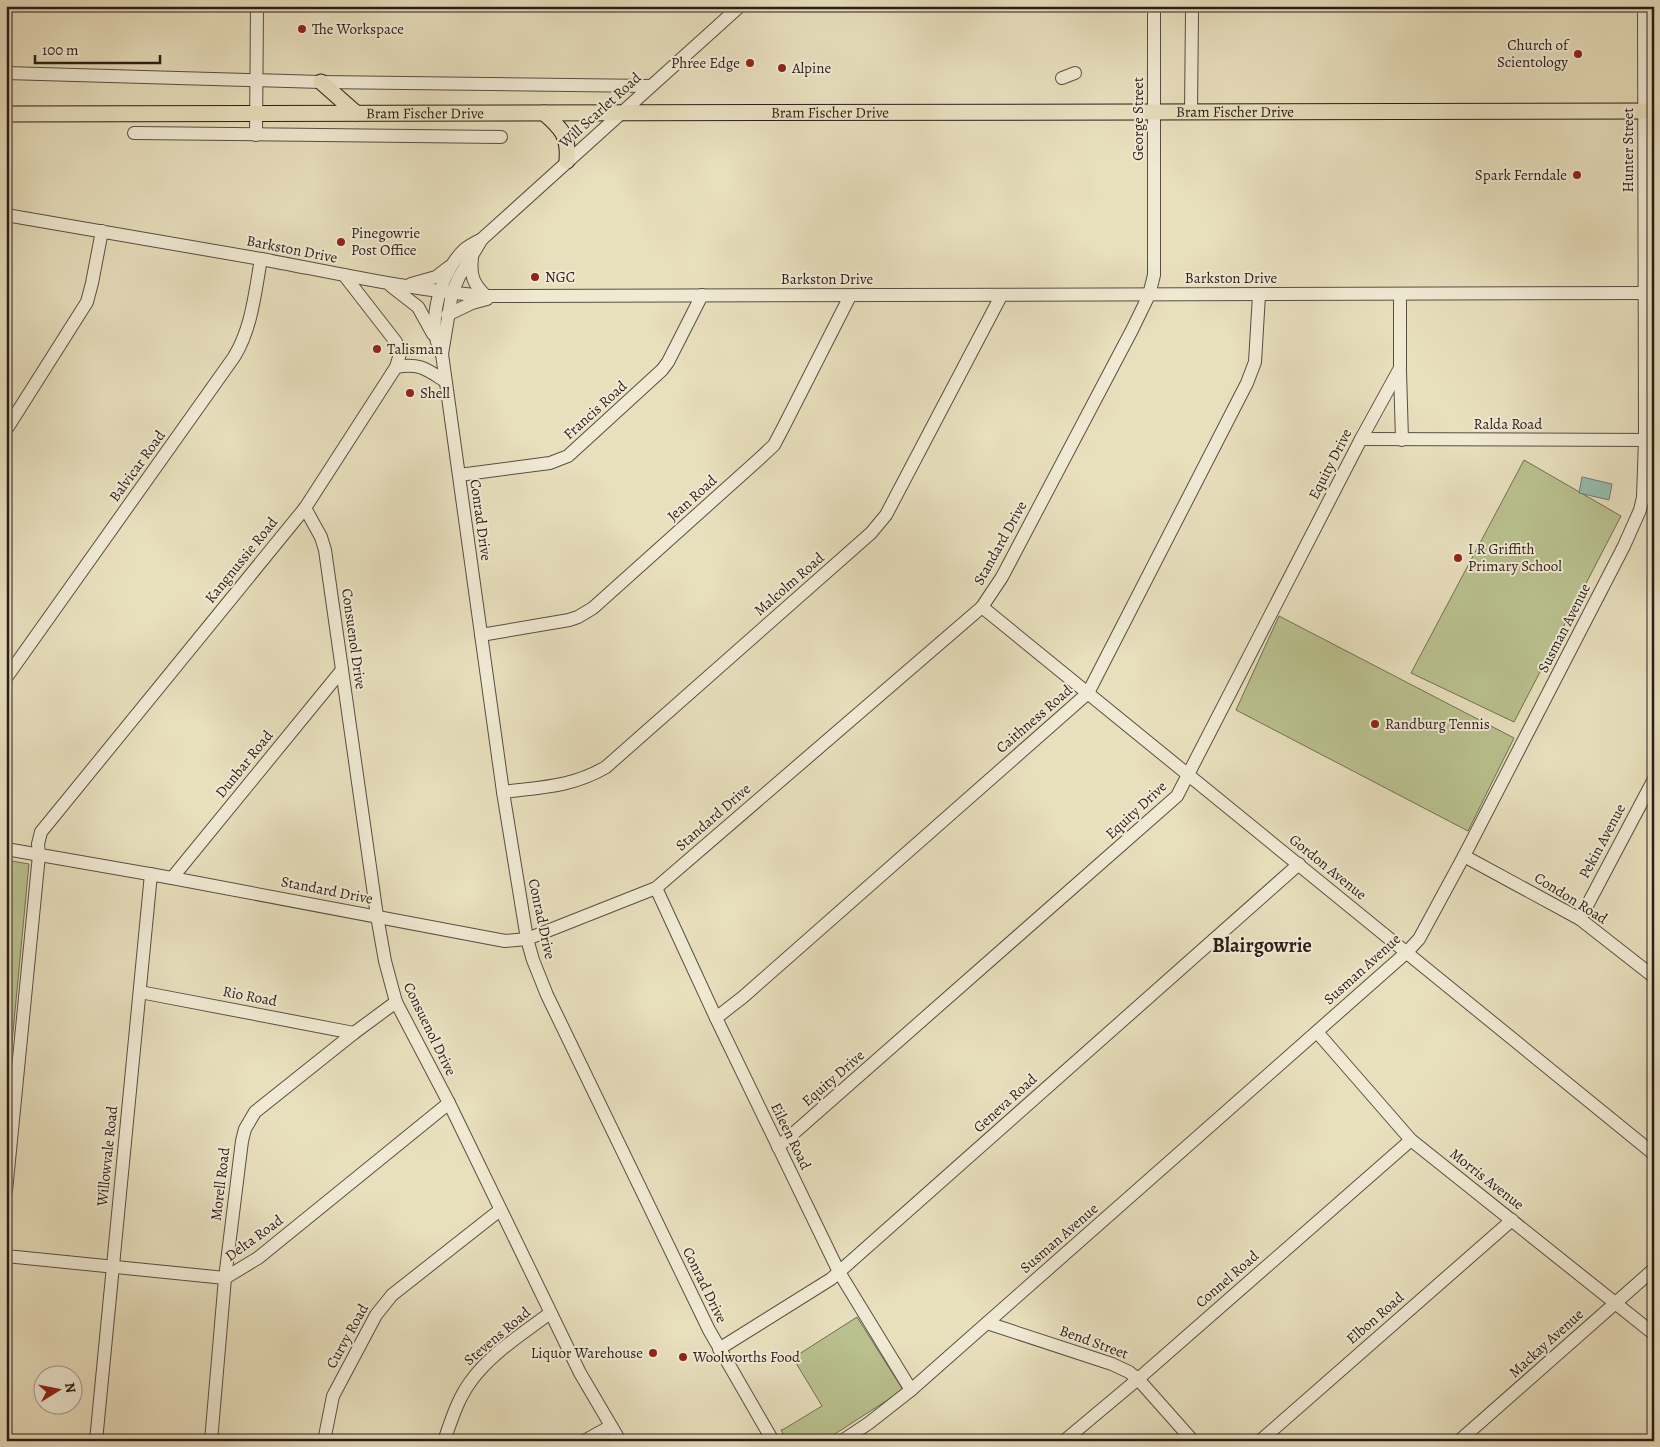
<svg xmlns="http://www.w3.org/2000/svg" width="1660" height="1447" font-family="Alegreya,serif">
  <style>
    .green { fill: #b9c18e; stroke: #726f53 }
    .water { fill: #97bdaf; stroke: #6c7d73 }
    .lines { fill: none; stroke-linecap: round; stroke-linejoin: round }
    .minor-casing { stroke: #5a4e41; stroke-width: 14 }
    .major-casing { stroke: #2b1d18; stroke-width: 17 }
    .minor { stroke: #f0ead4; stroke-width: 12 }
    .major { stroke: #e8dfbd; stroke-width: 15 }
    .poi-dot { fill: #8f2418; stroke: #f0ead4; stroke-width: 2 }
    .labels { text-anchor: middle; stroke-width: 4; stroke-linejoin: round; paint-order: stroke }
    .poi-label { font-size: 15px; fill: #2b1d18; stroke: #f0ead4; text-anchor: start }
    .street-label { font-size: 15px; fill: #2b1d18; stroke: #f0ead4 }
    .district-label { font-size: 20px; font-weight: bold; fill: #2b1d18; stroke: #f0ead4 }
  </style>
  <rect width="100%" height="100%" fill="#e8dfbd"/>
  <filter id="stains"><feTurbulence type="fractalNoise" baseFrequency=".004" numOctaves="4"/><feColorMatrix values="0 0 0 0 .2 0 0 0 0 .09 0 0 0 0 .02 0 0 0 .5 -.17"/></filter>
  <radialGradient id="worn" r=".72"><stop offset=".6" stop-color="#630" stop-opacity="0"/><stop offset="1" stop-color="#630" stop-opacity=".3"/></radialGradient>
  <g class="green">
    <path d="M1524 460 1621 516 1514 722 1411 673Z"/>
    <path d="M1279 616 1514 738 1468 831 1236 710Z"/>
    <path d="M6 860 29 864 6 1106Z"/>
    <path d="M857 1317 903 1390 824 1441H787L781 1430 784 1429 822 1406 793 1358Z"/>
  </g>
  <path class="water" d="M1582 477 1612 484 1609 500 1579 493Z"/>
  <g class="lines">
    <defs>
      <g id="minor">
        <path d="M6 73 321 82 651 86"/>
        <path d="M1062 78 1075 73"/>
        <path d="M1191 112 1192 12"/>
        <path d="M134 133 501 137"/>
        <path d="M256 135 257 6"/>
        <path d="M6 215C91 229 176 244 261 259 336 273 410 290 486 296L1654 293"/>
        <path d="M482 239 459 277 452 293 442 354 503 792 527 939 533 960 547 995 709 1330 773 1441"/>
        <path d="M472 258C470 275 473 284 486 296"/>
        <path d="M411 284 436 277 449 267"/>
        <path d="M391 286 418 307 433 334"/>
        <path d="M447 315 472 303 487 299"/>
        <path d="M442 354C425 324 441 271 465 249 470 245 476 242 482 239L740 6"/>
        <path d="M396 367C420 363 426 369 445 381"/>
        <path d="M1400 371 1402 440"/>
        <path d="M6 430 87 302 92 283 102 231"/>
        <path d="M1361 439 1654 440"/>
        <path d="M459 475 550 463 568 456 662 370 668 362 702 295"/>
        <path d="M305 508 321 537 325 550 377 916 385 961 396 1002 449 1103 580 1373 620 1441"/>
        <path d="M982 607 1654 1154"/>
        <path d="M481 635 569 620 578 617 593 608 758 460 774 445 783 428 850 296"/>
        <path d="M6 678 234 357C252 328 255 292 261 259"/>
        <path d="M503 792C542 787 572 787 606 767L871 533 886 515 1001 296"/>
        <path d="M6 849 172 878 505 941 527 939 656 888 982 607 1002 577 1132 330 1149 295 1154 275V6"/>
        <path d="M1464 856 1580 919 1654 977"/>
        <path d="M172 878 342 670"/>
        <path d="M656 888 716 1018 839 1272 911 1390"/>
        <path d="M1580 919 1654 779"/>
        <path d="M140 992 354 1033"/>
        <path d="M716 1018 743 997 1088 693 1247 383 1255 362 1259 295"/>
        <path d="M1317 1032 1411 1140 1654 1334"/>
        <path d="M778 1147 1177 796 1361 439 1400 368V294"/>
        <path d="M6 1191 39 855 38 844 41 832 305 508 396 367 400 354 396 342 344 275"/>
        <path d="M6 1256 225 1278 258 1258 449 1103"/>
        <path d="M987 1323 1112 1364 1129 1372 1138 1379 1193 1441"/>
        <path d="M719 1349 831 1279 1299 864"/>
        <path d="M96 1441 151 874"/>
        <path d="M211 1441 225 1278 242 1141 245 1129 255 1112 354 1033 396 1002"/>
        <path d="M324 1441 333 1396 376 1315 392 1295 500 1210"/>
        <path d="M444 1441C451 1421 458 1398 471 1381 491 1353 524 1333 550 1313"/>
        <path d="M584 1441 611 1426"/>
        <path d="M842 1441 869 1423 911 1390 1407 952 1419 939 1464 856 1624 546 1640 510 1643 497 1645 440 1644 6"/>
        <path d="M1064 1441 1138 1379 1411 1140"/>
        <path d="M1260 1441 1512 1220"/>
        <path d="M1459 1441 1654 1269"/>
      </g>
      <g id="major">
        <path d="M321 82 356 113"/>
        <path d="M544 113C562 129 569 136 567 161"/>
        <path id="s1" d="M6 114 1654 111"/>
      </g>
    </defs>
    <use href="#minor" class="minor-casing"/>
    <use href="#major" class="major-casing"/>
    <use href="#minor" class="minor"/>
    <use href="#major" class="major"/>
  </g>
  <g class="poi-dot">
    <circle cx="302" cy="29" r="5"/>
    <circle cx="1578" cy="54" r="5"/>
    <circle cx="750" cy="63" r="5"/>
    <circle cx="782" cy="68" r="5"/>
    <circle cx="1577" cy="175" r="5"/>
    <circle cx="341" cy="242" r="5"/>
    <circle cx="535" cy="277" r="5"/>
    <circle cx="377" cy="349" r="5"/>
    <circle cx="410" cy="393" r="5"/>
    <circle cx="1458" cy="558" r="5"/>
    <circle cx="1375" cy="724" r="5"/>
    <circle cx="653" cy="1353" r="5"/>
    <circle cx="683" cy="1357" r="5"/>
  </g>
  <g class="labels">
    <g class="poi-label">
      <text x="312" y="34">The Workspace</text>
      <text x="1568" y="50" text-anchor="end">Church of<tspan x="1568" dy="17">Scientology</tspan></text>
      <text x="740" y="68" text-anchor="end">Phree Edge</text>
      <text x="792" y="73">Alpine</text>
      <text x="1567" y="180" text-anchor="end">Spark Ferndale</text>
      <text x="351" y="238">Pinegowrie<tspan x="351" dy="17">Post Office</tspan></text>
      <text x="545" y="282">NGC</text>
      <text x="387" y="354">Talisman</text>
      <text x="420" y="398">Shell</text>
      <text x="1468" y="554">I R Griffith<tspan x="1468" dy="17">Primary School</tspan></text>
      <text x="1385" y="729">Randburg Tennis</text>
      <text x="643" y="1358" text-anchor="end">Liquor Warehouse</text>
      <text x="693" y="1362">Woolworths Food</text>
    </g>
    <g class="street-label">
      <text transform="translate(600 110) rotate(-42)" y="5">Will Scarlet Road</text>
      <text dy="5" stroke="none"><textPath href="#s1" startOffset="1229">Bram Fischer Drive</textPath></text>
      <text dy="5" stroke="none"><textPath href="#s1" startOffset="419">Bram Fischer Drive</textPath></text>
      <text dy="5" stroke="none"><textPath href="#s1" startOffset="824">Bram Fischer Drive</textPath></text>
      <text transform="translate(1138 119) rotate(-90)" y="5">George Street</text>
      <text transform="translate(1628 150) rotate(-90)" y="5">Hunter Street</text>
      <text transform="translate(292 249) rotate(11)" y="5">Barkston Drive</text>
      <text x="1231" y="283">Barkston Drive</text>
      <text x="827" y="284">Barkston Drive</text>
      <text transform="translate(595 410) rotate(-42)" y="5">Francis Road</text>
      <text x="1508" y="429">Ralda Road</text>
      <text transform="translate(1330 464) rotate(-63)" y="5">Equity Drive</text>
      <text transform="translate(137 466) rotate(-54)" y="5">Balvicar Road</text>
      <text transform="translate(692 498) rotate(-42)" y="5">Jean Road</text>
      <text transform="translate(481 520) rotate(82)" y="5">Conrad Drive</text>
      <text transform="translate(1000 543) rotate(-61)" y="5">Standard Drive</text>
      <text transform="translate(241 560) rotate(-51)" y="5">Kangnussie Road</text>
      <text transform="translate(789 584) rotate(-41)" y="5">Malcolm Road</text>
      <text transform="translate(1564 628) rotate(-63)" y="5">Susman Avenue</text>
      <text transform="translate(354 639) rotate(82)" y="5">Consuenol Drive</text>
      <text transform="translate(1034 719) rotate(-41)" y="5">Caithness Road</text>
      <text transform="translate(244 764) rotate(-51)" y="5">Dunbar Road</text>
      <text transform="translate(1136 810) rotate(-43)" y="5">Equity Drive</text>
      <text transform="translate(713 817) rotate(-41)" y="5">Standard Drive</text>
      <text transform="translate(1602 841) rotate(-62)" y="5">Pekin Avenue</text>
      <text transform="translate(1328 867) rotate(39)" y="5">Gordon Avenue</text>
      <text transform="translate(327 890) rotate(11)" y="5">Standard Drive</text>
      <text transform="translate(1571 898) rotate(32)" y="5">Condon Road</text>
      <text transform="translate(542 919) rotate(78)" y="5">Conrad Drive</text>
      <text transform="translate(1362 969) rotate(-42)" y="5">Susman Avenue</text>
      <text transform="translate(250 996) rotate(11)" y="5">Rio Road</text>
      <text transform="translate(430 1029) rotate(64)" y="5">Consuenol Drive</text>
      <text transform="translate(833 1078) rotate(-41)" y="5">Equity Drive</text>
      <text transform="translate(1005 1103) rotate(-42)" y="5">Geneva Road</text>
      <text transform="translate(791 1136) rotate(64)" y="5">Eileen Road</text>
      <text transform="translate(107 1156) rotate(-84)" y="5">Willowvale Road</text>
      <text transform="translate(1487 1179) rotate(38)" y="5">Morris Avenue</text>
      <text transform="translate(220 1184) rotate(-83)" y="5">Morell Road</text>
      <text transform="translate(254 1238) rotate(-36)" y="5">Delta Road</text>
      <text transform="translate(1059 1238) rotate(-41)" y="5">Susman Avenue</text>
      <text transform="translate(1227 1279) rotate(-41)" y="5">Connel Road</text>
      <text transform="translate(705 1285) rotate(64)" y="5">Conrad Drive</text>
      <text transform="translate(1375 1318) rotate(-41)" y="5">Elbon Road</text>
      <text transform="translate(347 1336) rotate(-61)" y="5">Curvy Road</text>
      <text transform="translate(497 1336) rotate(-40)" y="5">Stevens Road</text>
      <text transform="translate(1094 1342) rotate(20)" y="5">Bend Street</text>
      <text transform="translate(1546 1343) rotate(-42)" y="5">Mackay Avenue</text>
    </g>
    <g class="district-label">
      <text x="1262" y="952">Blairgowrie</text>
    </g>
  </g>
  <rect width="1660" height="1447" fill="none" stroke="#e8dfbd" stroke-width="25"/>
  <rect x="8" y="8" width="1645" height="1432" fill="none" stroke="#2b1d18" stroke-width="2.5"/>
  <rect x="12" y="12" width="1635" height="1422" fill="none" stroke="#2b1d18"/>
  <g transform="translate(58 1390) rotate(80)"><circle r="24" fill="#f0ead4" stroke="#a19889"/>
  <path d="M0-4L9 19L0 12L-9 19Z" fill="#8f2418"/>
  <text y="-8" font-size="14" font-weight="bold" text-anchor="middle" fill="#2b1d18">N</text>
  </g>
  <path d="M35 55v8h125v-8" fill="none" stroke="#2b1d18" stroke-width="2.5"/>
  <text x="42" y="55" font-size="15" fill="#2b1d18" stroke="#f0ead4" stroke-width="4" paint-order="stroke">100 m</text>
  <rect width="100%" height="100%" filter="url(#stains)"/>
  <rect width="100%" height="100%" fill="url(#worn)"/>
</svg>
